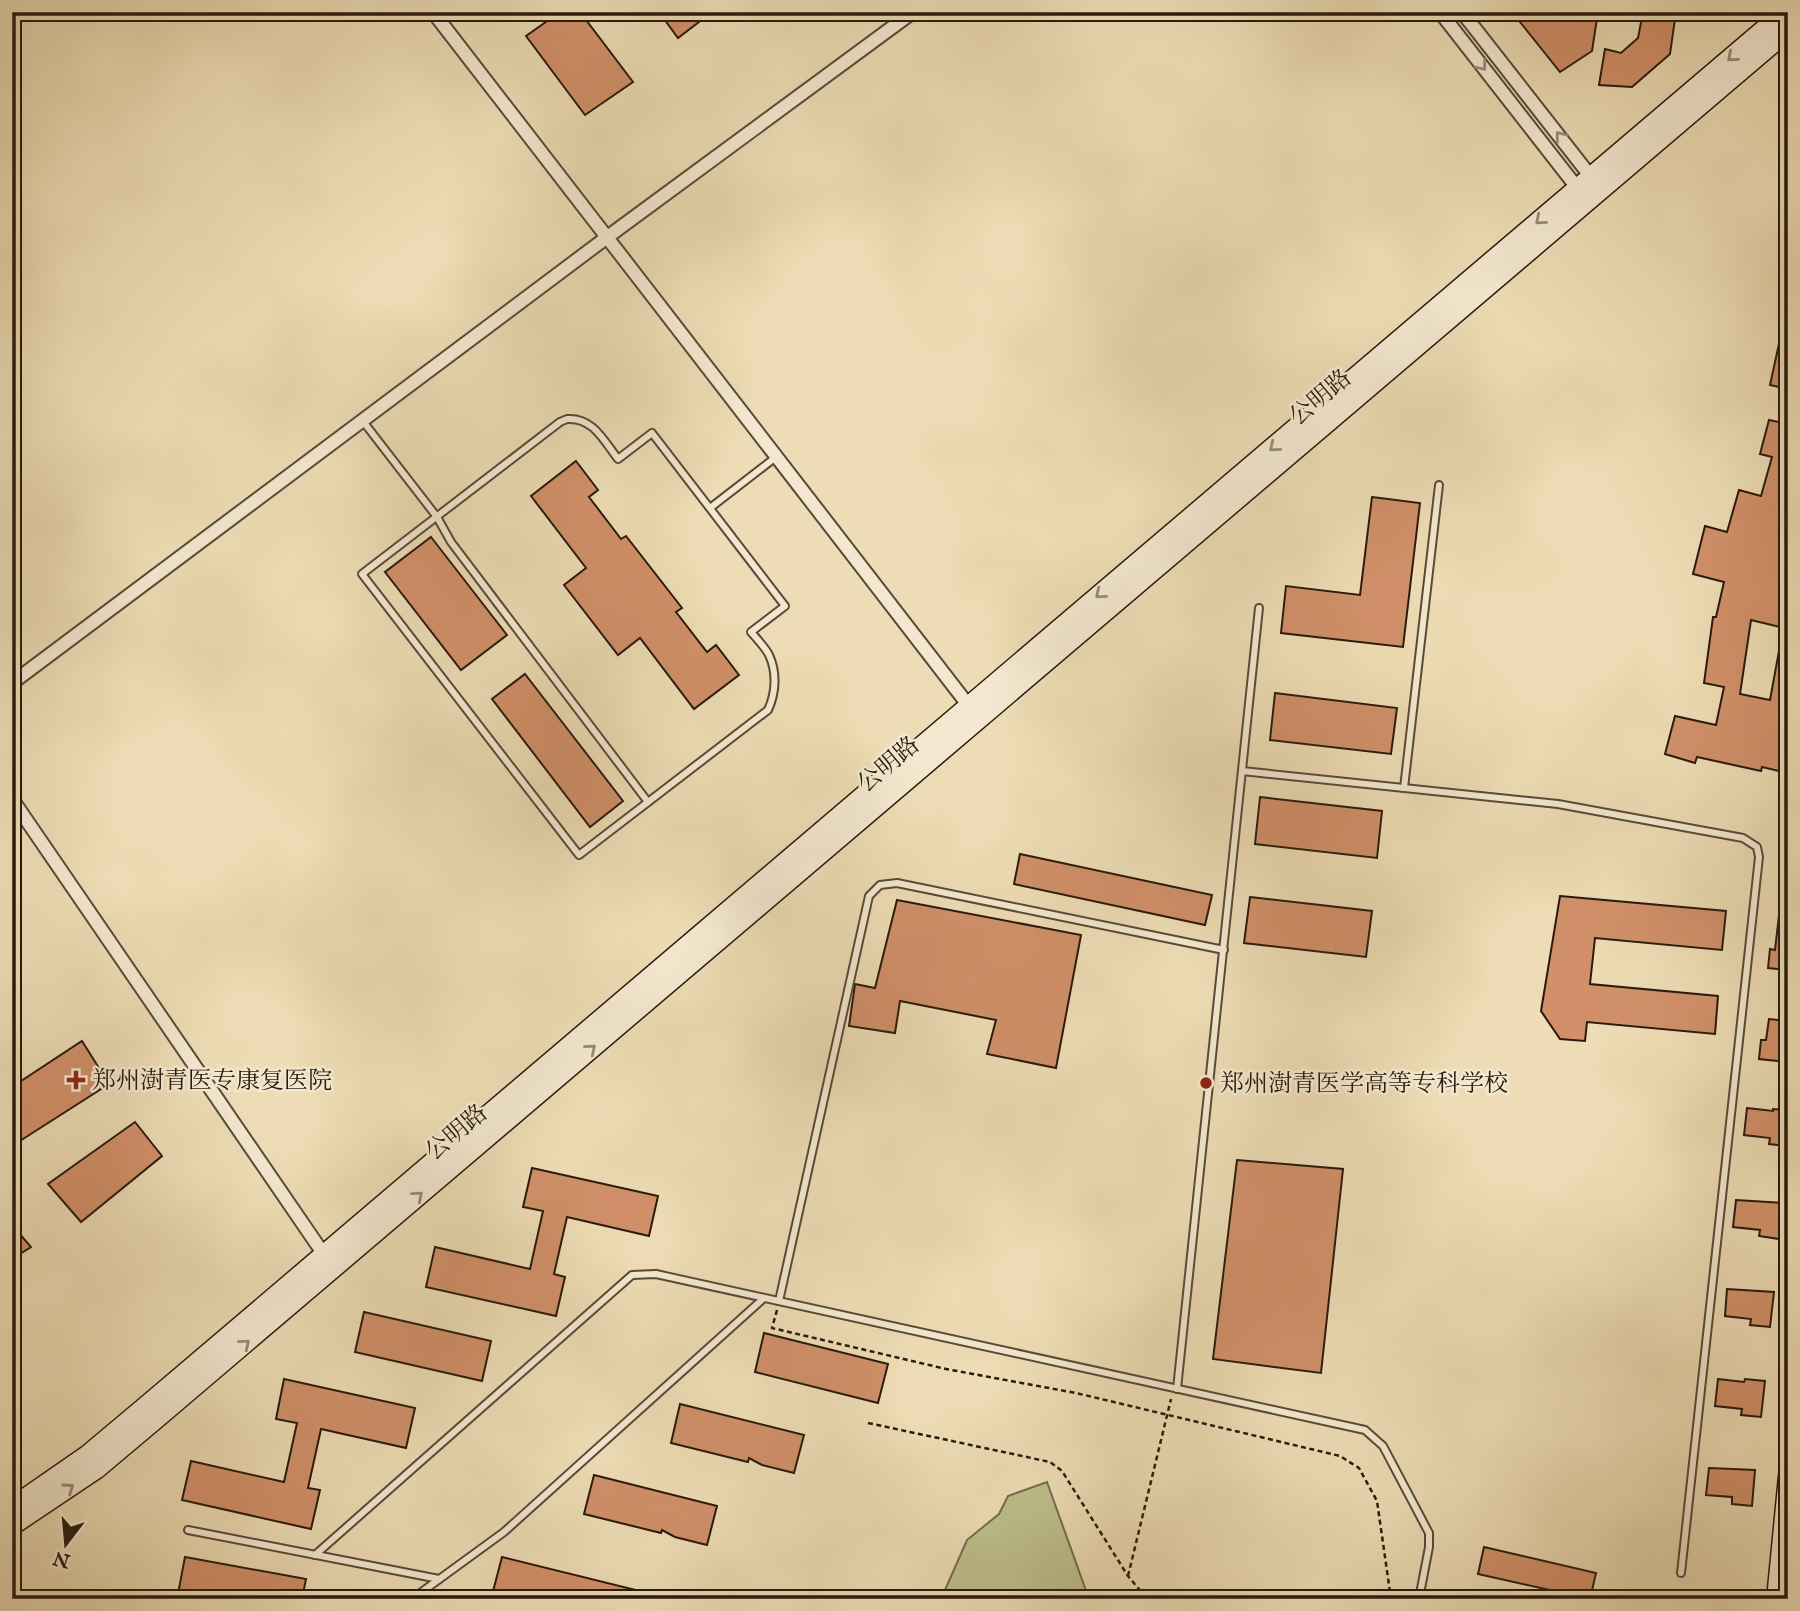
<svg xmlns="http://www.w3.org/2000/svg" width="1800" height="1611" font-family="'IM FELL English','Noto Serif SC',serif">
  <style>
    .green { fill: #bdbf8a; stroke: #726c4c; stroke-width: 2 }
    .building { fill: #d19069; stroke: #271a0e; stroke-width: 2 }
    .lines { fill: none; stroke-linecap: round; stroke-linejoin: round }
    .lane-casing { stroke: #584a38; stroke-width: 10 }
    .street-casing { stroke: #584a38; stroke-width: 16 }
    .secondary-casing { stroke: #271a0e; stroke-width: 21 }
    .path { stroke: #271a0e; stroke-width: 2.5; stroke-dasharray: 5 3.5; stroke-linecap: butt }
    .lane { stroke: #f3e8cf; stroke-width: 6 }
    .street { stroke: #f3e8cf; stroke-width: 12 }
    .secondary { stroke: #f3e8cf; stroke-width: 18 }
    .oneway { stroke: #978b78 }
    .poi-dot { fill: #8f2418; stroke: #f3e8cf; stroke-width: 2.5 }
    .labels { text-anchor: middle; stroke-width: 5; stroke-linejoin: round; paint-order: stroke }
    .street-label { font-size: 24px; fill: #271a0e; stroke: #f3e8cf }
    .poi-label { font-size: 24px; fill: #271a0e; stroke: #f3e8cf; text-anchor: start }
  </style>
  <rect width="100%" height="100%" fill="#eddcb5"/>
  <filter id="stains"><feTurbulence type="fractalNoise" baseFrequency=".00286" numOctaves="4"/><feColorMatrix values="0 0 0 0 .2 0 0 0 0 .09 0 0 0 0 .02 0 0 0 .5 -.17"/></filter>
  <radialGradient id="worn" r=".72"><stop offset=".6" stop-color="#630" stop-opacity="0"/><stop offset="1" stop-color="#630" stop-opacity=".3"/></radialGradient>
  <path class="green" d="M1047 1482 1089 1599H941L967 1540 999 1514 1008 1496Z"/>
  <g class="building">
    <path d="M560 12H580L633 82 585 115 526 36Z"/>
    <path d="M659 12H712L678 38Z"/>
    <path d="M1512 12H1598L1592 51 1560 72Z"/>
    <path d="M1643 12H1676L1670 54 1632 87 1599 85 1605 49 1621 53 1638 38Z"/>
    <path d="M1782 330 1788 331V389L1770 385Z"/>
    <path d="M1769 420 1788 424V629L1751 620 1740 694 1770 700 1781 640 1788 641V773L1762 767 1761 771 1697 757 1695 763 1665 754 1675 716 1716 725 1724 687 1704 683 1713 617H1716L1724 582 1693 574 1705 526 1727 532 1739 490 1761 496 1772 457 1760 454Z"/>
    <path d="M576 461 598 490 589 497 621 539 626 536 682 608 676 612 707 652 716 645 739 675 694 709 640 638 618 655 564 585 586 568 531 496Z"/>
    <path d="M1372 497 1420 503 1403 647 1281 633 1286 586 1360 595Z"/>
    <path d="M431 537 507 635 461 670 385 572Z"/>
    <path d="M525 674 623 801 590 827 492 699Z"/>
    <path d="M1275 693 1397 708 1391 754 1270 740Z"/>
    <path d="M1260 797 1382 811 1377 858 1255 844Z"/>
    <path d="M1020 854 1212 895 1205 925 1014 884Z"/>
    <path d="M1560 896 1726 911 1722 950 1595 938 1590 984 1718 996 1715 1034 1587 1022 1585 1041 1560 1039 1541 1011Z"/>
    <path d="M1250 897 1372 911 1366 957 1244 943Z"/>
    <path d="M897 900 1081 935 1056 1068 987 1054 996 1020 900 1001 895 1033 849 1026 855 984 875 988Z"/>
    <path d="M1779 915 1788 916V970L1768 968 1770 949 1775 950Z"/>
    <path d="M1769 1019 1788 1021V1062L1759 1059 1761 1040H1766Z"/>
    <path d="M82 1041 109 1084 12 1146V1087Z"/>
    <path d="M1747 1108 1773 1111V1109L1788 1110V1146L1769 1144 1770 1138 1744 1135Z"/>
    <path d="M135 1122 162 1156 81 1222 48 1184Z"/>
    <path d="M1237 1160 1343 1169 1321 1373 1213 1359Z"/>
    <path d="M532 1168 658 1196 649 1236 567 1217 554 1274 565 1277 556 1316 426 1287 435 1247 530 1269 543 1211 523 1207Z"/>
    <path d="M1736 1200 1782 1203 1779 1239 1759 1236 1760 1230 1733 1227Z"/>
    <path d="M12 1225 31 1247 12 1259Z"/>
    <path d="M1727 1289 1774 1292 1770 1327 1750 1325 1751 1319 1725 1316Z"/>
    <path d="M364 1312 491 1341 482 1381 355 1352Z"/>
    <path d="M764 1333 888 1364 878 1403 755 1372Z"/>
    <path d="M284 1379 415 1408 406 1448 321 1429 308 1488 320 1490 311 1529 182 1500 191 1461 284 1482 297 1423 276 1419Z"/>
    <path d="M1718 1379 1744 1382 1745 1379 1765 1381 1761 1417 1741 1415 1742 1409 1715 1406Z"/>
    <path d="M680 1404 804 1435 794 1473 762 1465 749 1458 748 1462 671 1443Z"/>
    <path d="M1709 1468 1755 1470 1752 1506 1732 1504V1497L1706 1495Z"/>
    <path d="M594 1475 717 1506 707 1545 675 1537 662 1530 661 1533 584 1514Z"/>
    <path d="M1484 1547 1596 1573 1590 1599 1478 1574Z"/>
    <path d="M185 1557 306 1579 302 1599H177Z"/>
    <path d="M502 1557 652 1594V1599H491Z"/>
  </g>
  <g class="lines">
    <defs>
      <g id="lane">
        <path d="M567 419C593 417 604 441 618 459L652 433 785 606 751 632C757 639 765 647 769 655 777 672 776 693 768 710L579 855 362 574 560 422Z"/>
        <path d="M362 420 437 517 451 542 648 802"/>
        <path d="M710 508 776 457"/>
        <path d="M1242 771 1558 804 1743 838 1757 847 1759 857 1681 1573"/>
        <path d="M1404 788 1439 485"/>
        <path d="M779 1301 869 896 880 885 897 883 1224 950"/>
        <path d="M1177 1389 1259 608"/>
        <path d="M188 1530 439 1579"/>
        <path d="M315 1555 632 1275 656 1274 1365 1430 1383 1446 1429 1533V1547L1419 1599"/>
        <path d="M412 1599 504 1532 764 1298"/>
      </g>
      <g id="street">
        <path d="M433 12 972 710"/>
        <path d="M1440 12 1582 194"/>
        <path d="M1462 12 1595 182"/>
        <path d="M12 683 606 238 913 12"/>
        <path d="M12 799 327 1259"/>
      </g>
      <g id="secondary">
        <path d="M12 1507 87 1455 149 1403 1784 12"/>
        <path d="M12 1526 97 1469 160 1416 1788 31"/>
        <path d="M1776 1599 1788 1476"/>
      </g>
    </defs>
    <use href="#lane" class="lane-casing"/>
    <use href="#street" class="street-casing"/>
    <use href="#secondary" class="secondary-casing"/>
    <g class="path">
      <path d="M777 1310 772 1328 946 1369 1076 1393 1340 1456 1359 1468 1377 1501 1391 1599"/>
      <path d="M868 1423 1050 1462 1062 1471 1128 1576 1143 1594 1149 1599"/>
      <path d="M1128 1576 1171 1399"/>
    </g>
    <use href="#lane" class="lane"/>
    <use href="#street" class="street"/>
    <use href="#secondary" class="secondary"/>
  </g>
  <defs><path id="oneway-chevron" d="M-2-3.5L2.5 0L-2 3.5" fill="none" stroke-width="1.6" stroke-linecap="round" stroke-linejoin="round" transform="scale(1.75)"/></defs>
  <g class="oneway">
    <use href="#oneway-chevron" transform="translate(1732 57) rotate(139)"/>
    <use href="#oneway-chevron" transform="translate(1482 66) rotate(52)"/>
    <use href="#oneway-chevron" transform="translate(1560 136) rotate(-128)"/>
    <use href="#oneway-chevron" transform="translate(1540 220) rotate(140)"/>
    <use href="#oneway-chevron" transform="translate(1274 447) rotate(140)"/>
    <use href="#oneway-chevron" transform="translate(1100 594) rotate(140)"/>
    <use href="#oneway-chevron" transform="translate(591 1049) rotate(-40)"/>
    <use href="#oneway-chevron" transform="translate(418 1196) rotate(-40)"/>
    <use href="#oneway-chevron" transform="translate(245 1344) rotate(-40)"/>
    <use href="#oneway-chevron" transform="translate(69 1488) rotate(-35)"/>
  </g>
  <g class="poi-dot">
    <path d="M72.5 1069.5h7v7h7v7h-7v7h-7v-7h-7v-7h7z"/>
    <circle cx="1206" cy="1083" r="7"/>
  </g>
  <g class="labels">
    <g class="street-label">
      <text transform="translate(1320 397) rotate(-40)" y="8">公明路</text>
      <text transform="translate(888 764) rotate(-40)" y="8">公明路</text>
      <text transform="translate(456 1132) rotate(-40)" y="8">公明路</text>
    </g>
    <g class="poi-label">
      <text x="92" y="1088">郑州澍青医专康复医院</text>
      <text x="1220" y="1091">郑州澍青医学高等专科学校</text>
    </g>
  </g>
  <rect width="1800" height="1611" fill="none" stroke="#eddcb5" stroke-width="42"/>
  <rect x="14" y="14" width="1772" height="1583" fill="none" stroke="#271a0e" stroke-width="3.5"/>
  <rect x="21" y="21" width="1758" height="1569" fill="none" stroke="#271a0e" stroke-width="2"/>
  <g transform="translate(66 1544) rotate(196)" stroke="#f3e8cf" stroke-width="5" paint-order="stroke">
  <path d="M0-5L12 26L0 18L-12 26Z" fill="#271a0e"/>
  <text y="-10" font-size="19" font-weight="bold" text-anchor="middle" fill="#271a0e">N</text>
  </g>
  <rect width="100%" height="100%" filter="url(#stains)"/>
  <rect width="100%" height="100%" fill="url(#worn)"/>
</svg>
